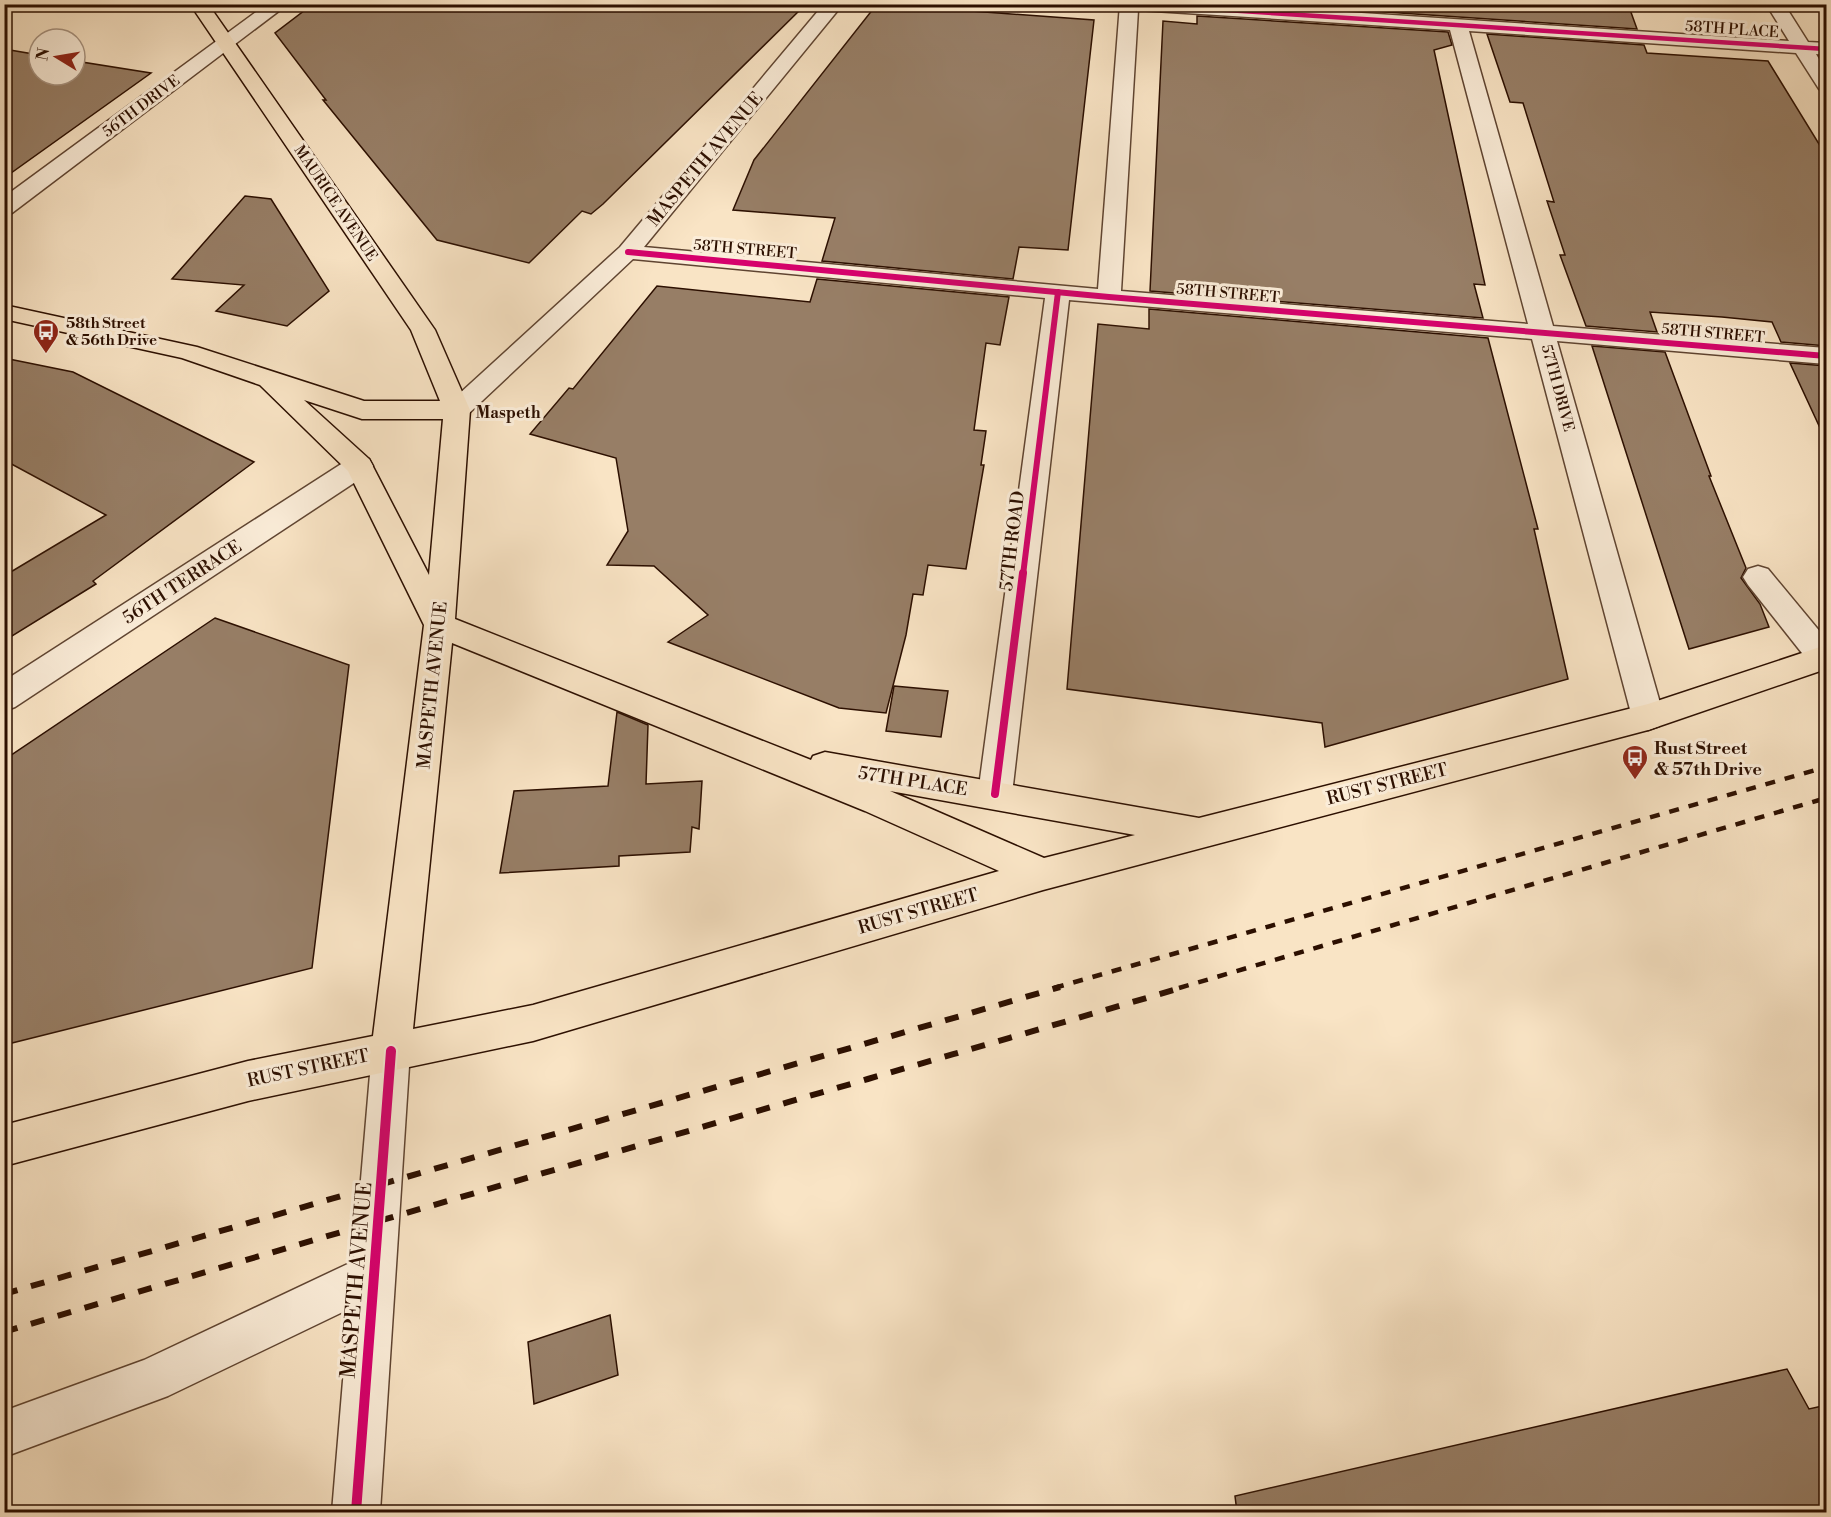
<svg xmlns="http://www.w3.org/2000/svg" width="1831" height="1517" font-family="'Libre Bodoni',serif">
  <style>
    .building { fill: #977e66; stroke: #2c0f00; stroke-width: 1.5 }
    .lines { fill: none; stroke-linecap: round; stroke-linejoin: round }
    .minor-casing { stroke: #5f4431; stroke-width: 3 }
    .major-casing { stroke: #2c0f00; stroke-width: 3 }
    .minor { fill: #fbedd9; fill-rule: evenodd }
    .major { fill: #f9e4c5; fill-rule: evenodd }
    .rail-far1 { stroke: #2c0f00; stroke-width: 4.5; stroke-dasharray: 10 10; stroke-linecap: butt }
    .rail { stroke: #2c0f00; stroke-width: 6; stroke-dasharray: 14 14; stroke-linecap: butt }
    .cycleway-far3-casing { stroke: #fbedd9; stroke-width: 7 }
    .cycleway-far2-casing { stroke: #fbedd9; stroke-width: 9 }
    .cycleway-far1-casing { stroke: #fbedd9; stroke-width: 11 }
    .cycleway-casing { stroke: #fbedd9; stroke-width: 14 }
    .cycleway-far3 { stroke: #d6006c; stroke-width: 4.5 }
    .cycleway-far2 { stroke: #d6006c; stroke-width: 6 }
    .cycleway-far1 { stroke: #d6006c; stroke-width: 8 }
    .cycleway { stroke: #d6006c; stroke-width: 10 }
    .labels { text-anchor: middle; stroke-width: 6; stroke-linejoin: round; paint-order: stroke }
    .far-street-label { font-size: 15px; fill: #2c0f00; stroke: #fbedd9 }
    .far-poi-label { font-size: 15px; font-weight: bold; fill: #2c0f00; stroke: #fbedd9; text-anchor: start }
    .far-neighbourhood-label { font-size: 16px; font-weight: bold; fill: #2c0f00; stroke: #fbedd9 }
    .street-label { font-size: 18px; fill: #2c0f00; stroke: #fbedd9 }
    .poi-label { font-size: 18px; font-weight: bold; fill: #2c0f00; stroke: #fbedd9; text-anchor: start }
    .near-street-label { font-size: 21px; fill: #2c0f00; stroke: #fbedd9 }
  </style>
  <rect width="100%" height="100%" fill="#f9e4c5"/>
  <filter id="stains"><feTurbulence type="fractalNoise" baseFrequency=".00333" numOctaves="4"/><feColorMatrix values="0 0 0 0 .2 0 0 0 0 .09 0 0 0 0 .02 0 0 0 .5 -.17"/></filter>
  <radialGradient id="worn" r=".72"><stop offset=".6" stop-color="#630" stop-opacity="0"/><stop offset="1" stop-color="#630" stop-opacity=".3"/></radialGradient>
  <g class="building">
    <path d="M313 4H806L603 204 591 214 582 211 529 263 437 240 323 100H326L275 33Z"/>
    <path d="M877 4 1094 20 1068 250 1019 247 1013 279 822 261 835 218 733 210 754 160Z"/>
    <path d="M1266 4H1628L1637 29Z"/>
    <path d="M1197 16 1448 32 1452 45 1434 50 1485 285 1474 284 1483 318 1150 291 1163 21 1197 24Z"/>
    <path d="M1487 34 1644 45 1647 53 1768 61 1827 157V346L1781 342 1772 322 1722 317 1650 312 1657 332 1586 326 1560 255H1565L1547 201 1554 202 1523 103 1510 102Z"/>
    <path d="M4 49 39 55V75H75V61L151 73 4 178Z"/>
    <path d="M245 196 271 199 329 291 287 326 216 311 244 285 172 279Z"/>
    <path d="M817 279 1009 297 1000 345 986 343 974 430 986 431 981 465H984L966 569 928 565 923 595 913 594 906 635 886 713 839 708 668 642 708 615 654 566 607 565 628 531 616 458 530 434 569 388 573 389 657 286 810 302Z"/>
    <path d="M1149 309 1488 338 1538 529H1534L1568 679 1325 747 1322 723 1067 689 1098 324 1149 329Z"/>
    <path d="M1592 346 1665 352 1711 476H1709L1746 568 1741 578 1760 604 1769 627 1689 649Z"/>
    <path d="M4 358 73 372 254 462 93 581 96 584 4 641V576L106 515 4 460Z"/>
    <path d="M1790 363 1827 366V443Z"/>
    <path d="M215 618 349 665 312 968 4 1045V760Z"/>
    <path d="M894 686 948 691 941 737 886 731Z"/>
    <path d="M617 712 648 725 646 784 702 781 699 829 692 827 690 852 619 856V866L500 873 514 791 608 786Z"/>
    <path d="M610 1315 618 1375 534 1404 528 1342Z"/>
    <path d="M1787 1369 1809 1409 1827 1405V1512H1237L1235 1496Z"/>
  </g>
  <g class="lines">
    <defs>
      <g id="minor">
        <path d="M267 4H288L12 213 4 214V197Z"/>
        <path d="M824 4H843L644 247 1098 289 1120 4H1224L1789 41 1766 4H1784L1808 42 1826 43V55L1816 54 1826 71V91L1819 89 1796 53 1469 31 1553 326 1826 348V364L1557 341 1664 717 1659 726 1648 730 1637 726 1632 717 1532 339 1069 300 1012 794 1007 804 995 808 983 804 978 794 1045 298 633 259 466 416 457 419 448 416 444 410 448 404 620 247ZM1138 10 1450 30 1528 324 1121 291Z"/>
        <path d="M359 457 369 459 373 466 369 473 15 707 4 711V681L349 459Z"/>
        <path d="M1758 566 1768 569 1826 639V669L1813 667 1748 585 1743 577 1748 569Z"/>
        <path d="M391 1032 405 1038 410 1051 380 1512H332L349 1309 168 1396 4 1457V1411L144 1360 354 1261 372 1051 377 1038Z"/>
      </g>
      <path id="major" d="M190 4H208L435 330 470 410 455 619 811 760 813 756 825 752 1199 818 1648 704 1826 645V669L1648 730 1043 890 533 1041 248 1101 4 1166V1125L248 1061 373 1036 424 625 348 471 260 385 182 358 4 319V305L197 347 364 401H440L411 330ZM304 400 362 419H443L429 575 369 459ZM452 643 865 811 999 871 533 1005 413 1029ZM890 791 1135 835 1044 858Z"/>
    </defs>
    <use href="#minor" class="minor-casing"/>
    <use href="#major" class="major-casing"/>
    <use href="#minor" class="minor"/>
    <use href="#major" class="major"/>
    <g class="rail-far1">
      <path d="M1054 988 1826 767"/>
      <path d="M1179 988 1826 798"/>
    </g>
    <g class="rail">
      <path d="M4 1294 1060 987"/>
      <path d="M4 1332C397 1214 791 1102 1184 987"/>
    </g>
    <defs>
      <g id="cycleway-far3">
        <path d="M1133 4 1826 49"/>
        <path d="M628 252H632"/>
      </g>
      <g id="cycleway-far2">
        <path d="M628 252 1109 297 1826 356"/>
        <path d="M1023 575 1058 292"/>
      </g>
      <path id="cycleway-far1" d="M995 794 1023 573"/>
      <path id="cycleway" d="M356 1512 391 1051"/>
    </defs>
    <use href="#cycleway-far3" class="cycleway-far3-casing"/>
    <use href="#cycleway-far2" class="cycleway-far2-casing"/>
    <use href="#cycleway-far1" class="cycleway-far1-casing"/>
    <use href="#cycleway" class="cycleway-casing"/>
    <use href="#cycleway-far3" class="cycleway-far3"/>
    <use href="#cycleway-far2" class="cycleway-far2"/>
    <use href="#cycleway-far1" class="cycleway-far1"/>
    <use href="#cycleway" class="cycleway"/>
  </g>
  <defs>
    <symbol id="bus-pin" viewBox="-11 -11 22 30"><path d="M0 17L-7.5 6A9.5 9.5 0 1 1 7.5 6Z" fill="#8f2418" stroke="#fbedd9"/><path d="M-5-6H5V4H4V6H2V4H-2V6H-4V4H-5ZM-3.5-4V0h7V-4ZM-3.5 1.2v1.5H-2V1.2ZM2 1.2v1.5H3.5V1.2Z" fill="#fff"/></symbol>
  </defs>
  <g fill-rule="evenodd">
    <use href="#bus-pin" x="31" y="317" width="30" height="40"/>
    <use href="#bus-pin" x="1620" y="743" width="30" height="40"/>
  </g>
  <g class="labels">
    <g class="far-street-label">
      <text transform="translate(1732 29) rotate(4)" y="5">58TH PLACE</text>
      <text transform="translate(141 106) rotate(-37)" y="5">56TH DRIVE</text>
      <text transform="translate(336 203) rotate(56)" y="5">MAURICE AVENUE</text>
      <text transform="translate(745 249) rotate(5)" y="5">58TH STREET</text>
      <text transform="translate(1228 293) rotate(5)" y="5">58TH STREET</text>
      <text transform="translate(1713 333) rotate(5)" y="5">58TH STREET</text>
      <text transform="translate(1558 388) rotate(75)" y="5">57TH DRIVE</text>
    </g>
    <g class="far-poi-label">
      <text x="66" y="328">58th Street<tspan x="66" dy="17">&amp; 56th Drive</tspan></text>
    </g>
    <g class="far-neighbourhood-label">
      <text x="508" y="418">Maspeth</text>
    </g>
    <g class="street-label">
      <text transform="translate(705 159) rotate(-50)" y="6">MASPETH AVENUE</text>
      <text transform="translate(1012 541) rotate(-83)" y="6">57TH ROAD</text>
      <text transform="translate(182 582) rotate(-33)" y="6">56TH TERRACE</text>
      <text transform="translate(432 685) rotate(-84)" y="6">MASPETH AVENUE</text>
      <text transform="translate(913 781) rotate(9)" y="6">57TH PLACE</text>
      <text transform="translate(1387 784) rotate(-14)" y="6">RUST STREET</text>
      <text transform="translate(918 911) rotate(-16)" y="6">RUST STREET</text>
      <text transform="translate(308 1068) rotate(-12)" y="6">RUST STREET</text>
    </g>
    <g class="poi-label">
      <text x="1654" y="754">Rust Street<tspan x="1654" dy="21">&amp; 57th Drive</tspan></text>
    </g>
    <g class="near-street-label">
      <text transform="translate(356 1280) rotate(-85)" y="7">MASPETH AVENUE</text>
    </g>
  </g>
  <rect width="1831" height="1517" fill="none" stroke="#f9e4c5" stroke-width="24"/>
  <rect x="6" y="6" width="1819" height="1505" fill="none" stroke="#2c0f00" stroke-width="3"/>
  <rect x="12" y="12" width="1807" height="1493" fill="none" stroke="#2c0f00" stroke-width="1.5"/>
  <g transform="translate(57 57) rotate(281)"><circle r="28" fill="#fbedd9" stroke="#a89482" stroke-width="1.5"/>
  <path d="M0-4.5L10 22L0 15L-10 22Z" fill="#8f2418"/>
  <text y="-9" font-size="16" font-weight="bold" text-anchor="middle" fill="#2c0f00">N</text>
  </g>
  <rect width="100%" height="100%" filter="url(#stains)"/>
  <rect width="100%" height="100%" fill="url(#worn)"/>
</svg>
